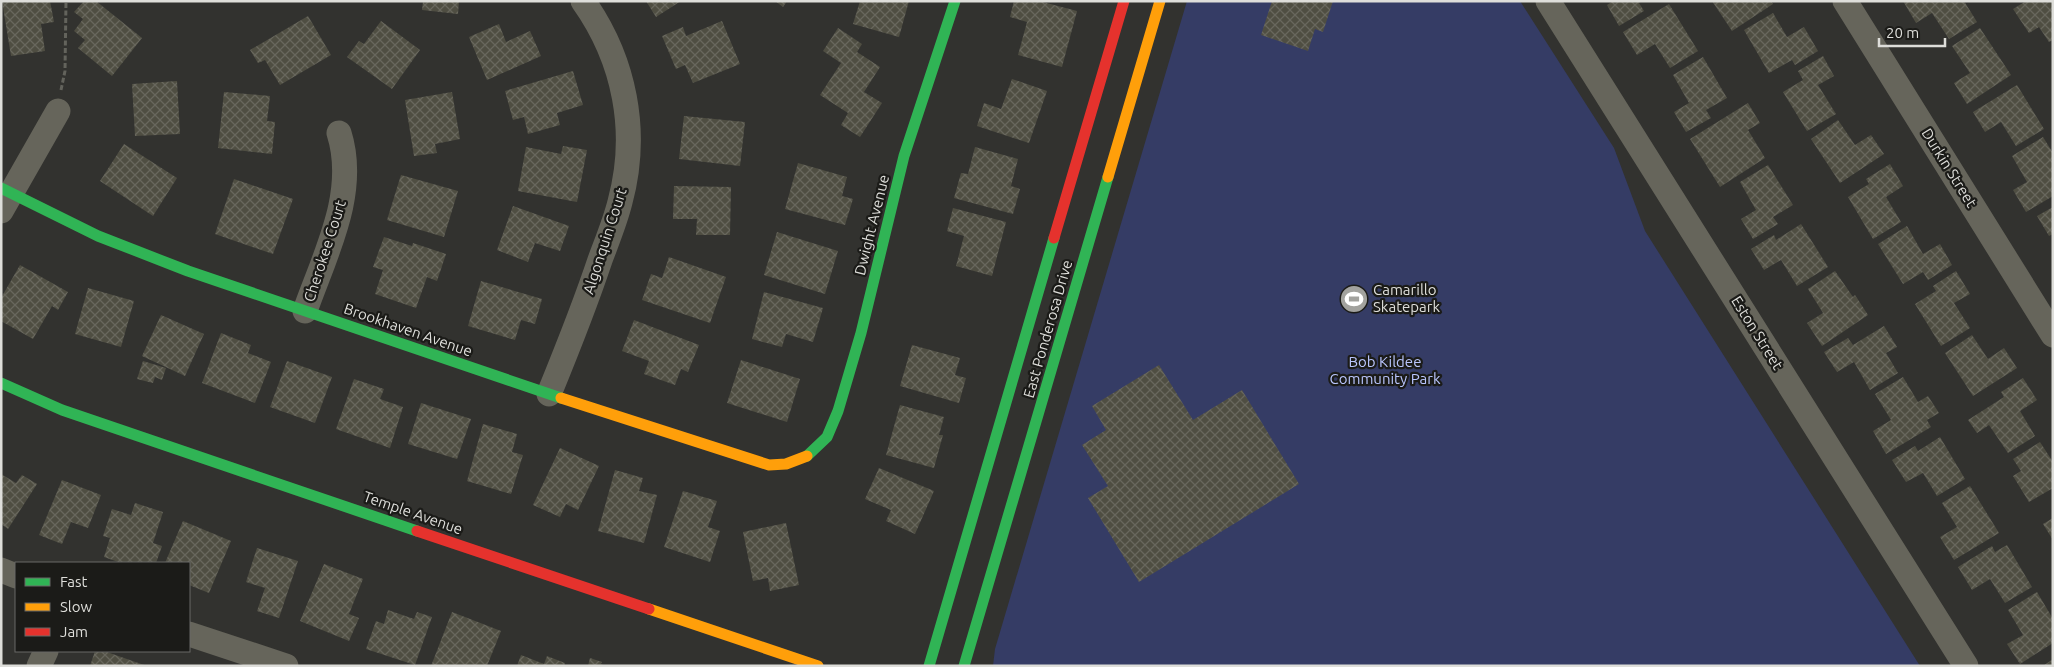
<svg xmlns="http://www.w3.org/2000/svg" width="2054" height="667" font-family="Ubuntu,sans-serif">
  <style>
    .green { fill: #353c65 }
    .building { fill: url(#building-cross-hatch) }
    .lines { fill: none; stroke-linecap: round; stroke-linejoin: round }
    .path { stroke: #63635c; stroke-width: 3; stroke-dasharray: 5 2.5; stroke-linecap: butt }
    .street { stroke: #66655b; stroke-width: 25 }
    .fast { stroke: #30b455; stroke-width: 11 }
    .slow { stroke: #ff9f0a; stroke-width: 11 }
    .jam { stroke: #e5322d; stroke-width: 11 }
    .labels { text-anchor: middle; stroke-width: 4.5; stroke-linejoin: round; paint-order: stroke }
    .street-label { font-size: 15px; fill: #dededa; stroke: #1b1b18 }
    .poi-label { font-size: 15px; fill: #dededa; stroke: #1b1b18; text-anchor: start }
    .park-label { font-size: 15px; fill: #bac6fe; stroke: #1b1b18 }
  </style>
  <defs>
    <pattern id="building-cross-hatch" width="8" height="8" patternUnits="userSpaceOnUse" patternTransform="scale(1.25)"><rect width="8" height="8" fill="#4f4e42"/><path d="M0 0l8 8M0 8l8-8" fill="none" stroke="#68675d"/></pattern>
  </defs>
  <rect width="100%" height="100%" fill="#32322f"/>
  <path class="green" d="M1187 1H1520L1614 148 1645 231 1920 666H993L995 649Z"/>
  <g class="building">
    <path d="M2 1H50L54 22 41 24 45 51 11 56Z"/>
    <path d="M84 1H96L142 38 112 76 78 48 85 40 74 31 83 19 74 12Z"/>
    <path d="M423 1H459L458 14 422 10Z"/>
    <path d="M646 1H681L656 17Z"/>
    <path d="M775 1H787L783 7Z"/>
    <path d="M860 1H909L899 37 853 24Z"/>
    <path d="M1014 1H1039L1077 11 1062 67 1018 55 1027 22 1010 17Z"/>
    <path d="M1272 1H1333L1323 32 1315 29 1308 51 1261 35Z"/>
    <path d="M1613 1H1642L1639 3 1644 11 1619 26 1607 5Z"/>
    <path d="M1712 1H1771L1773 4 1732 31Z"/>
    <path d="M1903 1H1964L1977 22 1949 39 1932 13 1916 23Z"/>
    <path d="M2026 1H2053V40L2049 42 2039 27 2029 33 2013 9Z"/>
    <path d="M1669 4 1698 51 1670 68 1655 44 1637 55 1623 32Z"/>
    <path d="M1773 13 1787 37 1804 27 1818 51 1795 65 1792 60 1769 73 1744 30Z"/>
    <path d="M308 16 331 55 280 85 265 60 258 63 250 50Z"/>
    <path d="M381 21 420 50 392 89 347 57 359 41 364 44Z"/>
    <path d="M722 21 740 64 693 83 685 65 676 69 662 36 683 27 686 36Z"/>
    <path d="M499 24 506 42 530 31 541 56 487 80 469 37Z"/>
    <path d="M838 28 862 44 857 52 880 67 864 92 882 103 860 137 841 125 848 113 820 95 841 63 823 51Z"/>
    <path d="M1980 28 2011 75 1967 104 1954 83 1970 73 1952 46Z"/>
    <path d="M1823 56 1834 76 1818 85 1836 114 1807 131 1783 92 1803 80 1798 71Z"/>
    <path d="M1703 57 1727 98 1706 110 1711 118 1686 132 1674 112 1689 103 1673 75Z"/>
    <path d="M573 71 583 105 557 113 560 125 528 134 524 117 513 120 505 91Z"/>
    <path d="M1012 79 1047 91 1029 143 977 126 984 103 1001 109Z"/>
    <path d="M177 81 180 134 135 136 132 84Z"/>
    <path d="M2017 85 2044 129 2016 146 2001 122 1985 132 1973 112Z"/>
    <path d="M224 92 270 96 267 121 275 122 272 154 218 148Z"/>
    <path d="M452 92 460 139 435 144 437 153 414 156 405 100Z"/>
    <path d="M1748 103 1760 123 1748 130 1765 158 1720 187 1690 139Z"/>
    <path d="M684 116 745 122 740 166 679 159Z"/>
    <path d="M1838 120 1855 145 1871 135 1884 154 1840 183 1811 139Z"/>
    <path d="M2043 137 2053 153V196L2026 212 2013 190 2027 182 2012 156Z"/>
    <path d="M124 144 177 178 153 216 100 181Z"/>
    <path d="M563 146 587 150 577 202 518 191 526 147 561 154Z"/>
    <path d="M975 147 1018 159 1011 186 1020 189 1013 214 954 198 961 173 968 174Z"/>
    <path d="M798 163 847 177 842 196 853 199 845 225 785 209Z"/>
    <path d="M1890 164 1903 186 1886 197 1901 222 1873 239 1848 197 1869 184 1866 179Z"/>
    <path d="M1768 165 1793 205 1773 217 1778 224 1753 239 1741 219 1756 210 1740 182Z"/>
    <path d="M401 175 458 191 444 237 387 220Z"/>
    <path d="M234 179 293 199 273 254 215 234Z"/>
    <path d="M674 186 731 187 730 235H696L697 219H673Z"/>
    <path d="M513 206 569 226 560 251 535 243 528 262 497 250Z"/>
    <path d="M2053 207V234L2049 236 2037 216Z"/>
    <path d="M953 208 1006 222 992 276 956 266 964 236 947 231Z"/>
    <path d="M1801 224 1828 267 1797 286 1781 260 1764 270 1751 249 1774 235 1776 240Z"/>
    <path d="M1907 226 1923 254 1940 244 1952 265 1928 280 1923 272 1903 284 1878 244Z"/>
    <path d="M777 232 838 251 825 294 764 275Z"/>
    <path d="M384 237 412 246 413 243 446 254 437 281 427 277 416 308 375 294 383 270 373 267Z"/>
    <path d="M669 257 726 277 710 323 642 300 651 274 662 278Z"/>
    <path d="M20 265 68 292 58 310 52 306 33 339 1 321V298Z"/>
    <path d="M1835 271 1853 297 1855 295 1868 315 1822 346 1807 323 1823 313 1808 289Z"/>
    <path d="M1956 271 1970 294 1954 303 1970 328 1941 346 1915 304 1936 291 1933 286Z"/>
    <path d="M481 281 542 299 535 324 521 320 515 340 468 326Z"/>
    <path d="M88 288 134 301 121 347 75 334Z"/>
    <path d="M764 292 823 308 813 342 786 334 782 347 752 339Z"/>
    <path d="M161 315 204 334 185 376 142 356Z"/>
    <path d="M634 320 699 345 688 372 681 369 675 385 644 374 649 361 622 351Z"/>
    <path d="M1884 326 1897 347 1886 353 1898 373 1870 390 1854 362 1837 372 1824 352 1848 338 1853 345Z"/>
    <path d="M221 333 251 345 248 353 271 362 255 403 202 383Z"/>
    <path d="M1972 335 1988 359 2004 348 2017 368 1973 396 1945 353Z"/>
    <path d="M912 345 960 358 955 375 966 378 959 403 900 386Z"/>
    <path d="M741 360 800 379 787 422 727 403Z"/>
    <path d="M143 361 166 368 162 380 155 377 153 383 137 379Z"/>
    <path d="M287 361 332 377 315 423 270 407Z"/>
    <path d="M1159 365 1193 420 1242 390 1299 484 1139 582 1088 498 1108 486 1082 445 1106 430 1092 406Z"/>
    <path d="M1903 377 1918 402 1928 396 1939 413 1927 420 1931 427 1886 454 1873 431 1891 420 1875 394Z"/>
    <path d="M2023 378 2037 400 2020 411 2035 436 2008 453 1989 425 1977 433 1968 420 2004 397 2001 392Z"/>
    <path d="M354 379 384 389 380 399 403 407 390 448 336 429Z"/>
    <path d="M421 403 471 419 457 459 408 444Z"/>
    <path d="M900 405 944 417 939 435H943L934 468 886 455Z"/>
    <path d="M483 424 517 434 512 452 523 455 511 494 467 481Z"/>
    <path d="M1940 437 1965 479 1937 496 1923 473 1906 482 1892 460 1915 446 1918 451Z"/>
    <path d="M2040 442 2053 462V488L2029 502 2013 476 2021 471 2013 459Z"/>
    <path d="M560 448 599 466 578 510 566 504 560 517 533 505Z"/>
    <path d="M879 468 934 491 915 534 886 521 891 510 865 499Z"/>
    <path d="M615 470 643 478 639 491 657 495 644 543 598 531Z"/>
    <path d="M1 474 16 483 22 475 37 484 8 529 1 524Z"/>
    <path d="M62 480 101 495 88 528 71 522 62 544 39 535Z"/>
    <path d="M1970 486 1999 533 1954 560 1940 537 1957 527 1942 503Z"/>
    <path d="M683 491 717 501 708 527 720 531 710 562 664 547Z"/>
    <path d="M135 503 163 512 153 543 162 546 156 563H121L104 557 110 538 103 536 112 509 131 515Z"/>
    <path d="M2053 518V540L2043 524Z"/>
    <path d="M183 521 231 541 209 593 189 585V563H165Z"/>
    <path d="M786 523 799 585 770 591 768 578 753 581 743 532Z"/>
    <path d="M2007 545 2032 587 2005 603 1990 579 1972 590 1958 567 1992 546 1995 552Z"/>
    <path d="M257 548 298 561 279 618 257 611 265 588 246 582Z"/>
    <path d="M324 564 363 579 349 614 359 618 349 641 300 621Z"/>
    <path d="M2037 592 2053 619V643L2020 664 2007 644 2023 635 2008 610Z"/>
    <path d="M388 610 414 619 417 612 432 617 415 665 366 649 376 621 384 624Z"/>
    <path d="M452 612 501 631 487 666H431Z"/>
    <path d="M95 651H104L147 666H90Z"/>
    <path d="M521 655 544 664 547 656 565 663 564 666H517Z"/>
    <path d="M590 658 602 662 601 664 606 666H588Z"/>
    <path d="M2053 659V666H2043Z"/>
  </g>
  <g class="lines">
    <path class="path" d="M61 90 65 71 66 1"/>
    <g class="street">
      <path d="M1548 1 1966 666"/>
      <path d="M1845 1 2053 335"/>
      <path d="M1 211 58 111"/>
      <path d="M305 311C325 254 358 193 339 133"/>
      <path d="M549 394C567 350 585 305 600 260 607 241 615 222 620 202 639 132 625 60 583 1"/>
      <path d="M1 570 16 576"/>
      <path d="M189 634 286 666"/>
      <path d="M39 666 46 651"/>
    </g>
    <g class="fast">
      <path d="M1 188 98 236 188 271 561 398"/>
      <path d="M1 383 62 410 417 531"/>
      <path d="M807 456 827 437 838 411 861 333 904 156 955 1"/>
      <path d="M929 666 1054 238"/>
      <path d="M964 666 1108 177"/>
    </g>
    <g class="slow">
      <path d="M1108 177 1160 1"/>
      <path d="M561 398 769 465 786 464 807 456"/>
      <path d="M649 609 818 666"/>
    </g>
    <g class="jam">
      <path d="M1054 238 1124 1"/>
      <path d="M417 531 649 609"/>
    </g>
  </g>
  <defs>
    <symbol id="stadium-disc" viewBox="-11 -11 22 22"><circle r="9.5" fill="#a2a29e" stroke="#1b1b18"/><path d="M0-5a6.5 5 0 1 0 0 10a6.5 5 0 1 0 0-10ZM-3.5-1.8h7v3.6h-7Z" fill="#fff"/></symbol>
  </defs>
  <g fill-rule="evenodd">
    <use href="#stadium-disc" x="1338" y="283" width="32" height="32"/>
  </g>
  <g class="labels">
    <g class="street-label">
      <text transform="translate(1949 168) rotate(58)" y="5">Durkin Street</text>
      <text transform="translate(872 225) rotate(-76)" y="5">Dwight Avenue</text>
      <text transform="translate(605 241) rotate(-72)" y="5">Algonquin Court</text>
      <text transform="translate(325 251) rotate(-72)" y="5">Cherokee Court</text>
      <text transform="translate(1048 329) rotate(-74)" y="5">East Ponderosa Drive</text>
      <text transform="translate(408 330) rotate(19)" y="5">Brookhaven Avenue</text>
      <text transform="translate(1757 333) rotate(58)" y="5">Eston Street</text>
      <text transform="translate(413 513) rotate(19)" y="5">Temple Avenue</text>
    </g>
    <g class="poi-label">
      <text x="1373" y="295">Camarillo<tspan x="1373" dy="17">Skatepark</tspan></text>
    </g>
    <g class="park-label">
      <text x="1385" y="367">Bob Kildee<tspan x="1385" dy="17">Community Park</tspan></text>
    </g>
  </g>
  <rect width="2054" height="667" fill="none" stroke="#dededa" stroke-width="5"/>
  <rect x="15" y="562" width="175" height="90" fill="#1b1b18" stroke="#696966"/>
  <rect x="25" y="578" width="25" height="8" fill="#30b455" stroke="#696966"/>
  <text x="60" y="587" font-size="15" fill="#dededa">Fast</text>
  <rect x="25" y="603" width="25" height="8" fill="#ff9f0a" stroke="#696966"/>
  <text x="60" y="612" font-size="15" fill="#dededa">Slow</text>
  <rect x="25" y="628" width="25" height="8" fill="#e5322d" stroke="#696966"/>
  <text x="60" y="637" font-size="15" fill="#dededa">Jam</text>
  <path d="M1879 38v8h66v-8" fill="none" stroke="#dededa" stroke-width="2.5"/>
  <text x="1886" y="38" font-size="15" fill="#dededa" stroke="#1b1b18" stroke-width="4" paint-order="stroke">20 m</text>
</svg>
